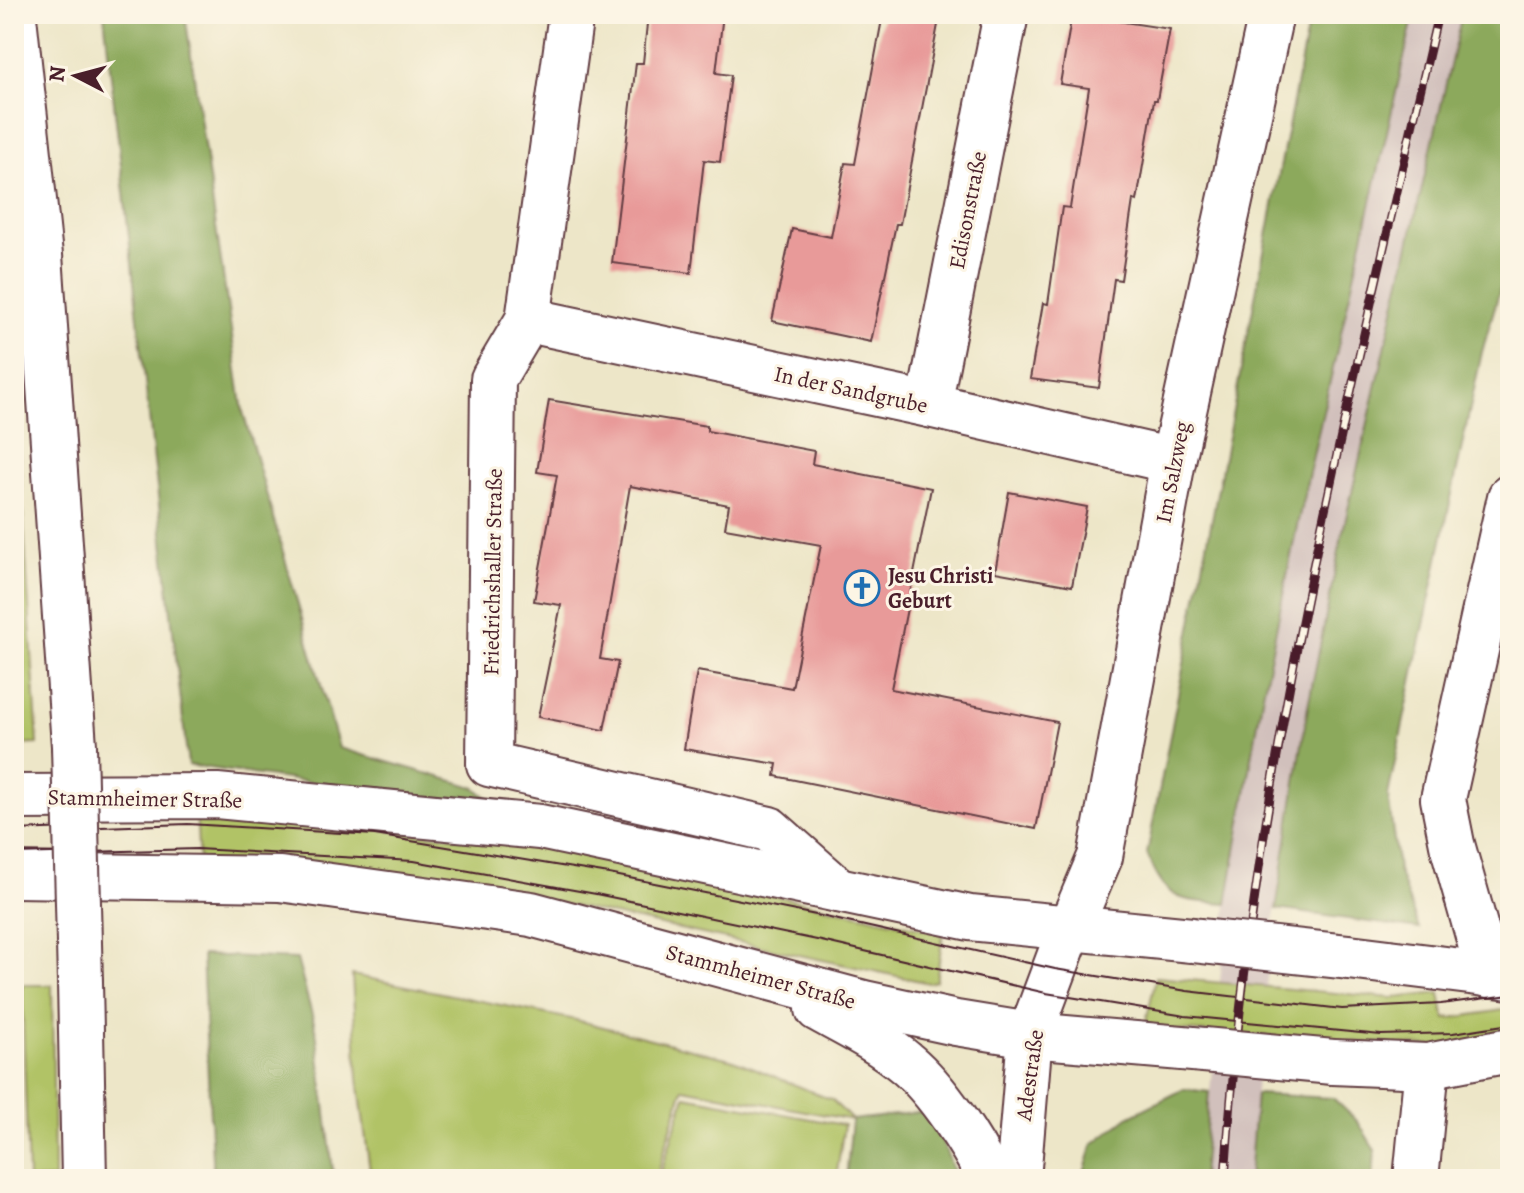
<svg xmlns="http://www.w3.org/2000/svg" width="1524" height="1193" font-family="Alegreya,serif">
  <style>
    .industrial { fill: #d1c0bc }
    .green { fill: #b1c366; stroke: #7e7148; stroke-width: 2 }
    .forest { fill: #8ca95b; stroke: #6b6443; stroke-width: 2 }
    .building { fill: #e89a99 }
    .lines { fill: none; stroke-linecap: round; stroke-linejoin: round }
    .street-casing { stroke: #623d43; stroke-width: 48 }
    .secondary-casing { stroke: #623d43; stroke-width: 48 }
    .highway-casing { stroke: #623d43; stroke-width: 48 }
    .street { stroke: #fff; stroke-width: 44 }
    .secondary { stroke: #fff; stroke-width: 44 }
    .highway { stroke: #fff; stroke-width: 44 }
    .tram { stroke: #4a1f2b; stroke-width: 2 }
    .rail-casing { stroke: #4a1f2b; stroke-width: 9 }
    .rail { stroke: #fcf5e5; stroke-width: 6; stroke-dasharray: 18; stroke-linecap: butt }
    .secondary-bridge-casing { stroke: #623d43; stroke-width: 48; stroke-linecap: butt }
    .highway-bridge-casing { stroke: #623d43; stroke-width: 48; stroke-linecap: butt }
    .secondary-bridge { stroke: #fff; stroke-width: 44 }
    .highway-bridge { stroke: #fff; stroke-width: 44 }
    .labels { text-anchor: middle; stroke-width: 6; stroke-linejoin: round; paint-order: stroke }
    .street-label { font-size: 22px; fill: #4a1f2b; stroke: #fcf5e5 }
    .poi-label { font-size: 22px; font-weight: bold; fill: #4a1f2b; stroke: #fcf5e5; text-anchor: start }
  </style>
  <rect width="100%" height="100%" fill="#fcf5e5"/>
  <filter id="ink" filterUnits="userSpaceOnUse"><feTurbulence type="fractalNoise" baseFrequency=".0125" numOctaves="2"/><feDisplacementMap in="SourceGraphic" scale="16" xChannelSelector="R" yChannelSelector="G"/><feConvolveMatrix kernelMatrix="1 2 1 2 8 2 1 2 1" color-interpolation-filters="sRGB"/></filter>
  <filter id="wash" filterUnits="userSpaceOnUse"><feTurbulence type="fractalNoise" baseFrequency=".006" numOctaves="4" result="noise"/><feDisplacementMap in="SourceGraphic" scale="32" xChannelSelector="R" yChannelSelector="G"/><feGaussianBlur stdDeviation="1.8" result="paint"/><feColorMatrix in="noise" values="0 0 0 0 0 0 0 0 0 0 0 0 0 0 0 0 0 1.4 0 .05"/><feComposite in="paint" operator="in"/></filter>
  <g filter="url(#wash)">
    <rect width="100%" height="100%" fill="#ede6c8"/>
    <path class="industrial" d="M1414 14H1462L1343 531 1308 706 1279 880 1261 1027 1249 1179H1202L1227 904 1262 699 1298 521Z"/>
    <g class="green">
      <path d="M14 376 38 744 14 745Z"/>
      <path d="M196 810 559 848 938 932 943 935 936 981 929 983 508 892 199 865Z"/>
      <path d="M352 975 576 1020 734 1060 832 1100 852 1120 683 1088 656 1179H371L358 1078Z"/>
      <path d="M1156 977 1393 998 1440 993 1445 1019 1510 1009V1039L1471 1049 1155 1029 1146 1022Z"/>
      <path d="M22 985H52L54 1179H28Z"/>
      <path d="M685 1096 844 1125 836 1179H659Z"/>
    </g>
    <g class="forest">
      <path d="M104 14H185L243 412 339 748 474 787 502 809 188 765Z"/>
      <path d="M1310 14H1414L1298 521 1262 699 1227 904C1179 900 1167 903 1147 854Z"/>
      <path d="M1462 14H1510V254L1482 352 1388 795 1398 870 1419 929 1276 909 1308 706 1343 531Z"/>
      <path d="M202 955 297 959 316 1030 334 1179H213Z"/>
      <path d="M1184 1089 1209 1092 1202 1179H1082L1093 1144 1128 1117Z"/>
      <path d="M1256 1094 1333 1098 1358 1122 1375 1150 1373 1179H1249Z"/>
      <path d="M930 1111 957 1179H846L852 1120Z"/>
    </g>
    <g id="blocks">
      <g class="building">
        <path d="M648 14H723L716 73 731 75 720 162 704 160 691 273 612 263 636 63H643Z"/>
        <path d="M883 14H940L900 224H896L871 342 772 321 792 229 831 237 845 163 855 164Z"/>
        <path d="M1072 14 1170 29 1157 100H1154L1137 201 1133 200 1121 280 1114 279 1099 388 1030 379 1043 303 1048 304 1062 207 1070 208 1089 88 1060 84Z"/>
        <path d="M549 400 707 426V431L814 451 812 464 931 488 891 689 1057 722 1036 829 775 776 777 764 684 749 697 671 792 688 821 545 725 528 729 505 630 486 600 659 618 662 604 730 538 717 561 605 534 601 557 475 537 472Z"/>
        <path d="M1009 492 1087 507 1072 586 995 572Z"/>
      </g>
    </g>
  </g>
  <g filter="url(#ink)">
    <use href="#blocks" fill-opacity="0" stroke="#623d43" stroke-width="2"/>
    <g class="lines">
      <defs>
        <g id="street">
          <path d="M571 14 528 320 493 379 489 764 769 829 838 890"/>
          <path d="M528 320 929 405 1173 461"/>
          <path d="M929 405 1006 14"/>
          <path d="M1070 928 1100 857 1173 461 1271 14"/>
          <path d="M1489 975 1452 844 1443 799 1510 497"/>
          <path d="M1416 1179 1427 1066"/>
        </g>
        <g id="secondary">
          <path d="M14 797 217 796 540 827 970 918 1192 940"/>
          <path d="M14 875 280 879 531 914 864 1003 956 1023 1030 1035 1182 1048"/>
          <path d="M1349 957 1510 977"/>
          <path d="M818 1009C849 1026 880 1041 907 1064 938 1090 972 1143 990 1179"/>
          <path d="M1333 1062 1427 1066 1510 1050"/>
          <path d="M1018 1179 1030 1035 1070 928"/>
        </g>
        <g id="highway">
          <path d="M14 17 40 255 74 746"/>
          <path d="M80 982 84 1179"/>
        </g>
      </defs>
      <use href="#street" class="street-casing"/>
      <use href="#secondary" class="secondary-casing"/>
      <use href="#highway" class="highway-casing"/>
      <use href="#street" class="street"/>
      <use href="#secondary" class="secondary"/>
      <use href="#highway" class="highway"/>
      <g class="tram">
        <path d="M14 830 188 824 375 835 609 874 821 916 1055 969 1187 991 1342 1009 1441 1004 1510 995"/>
        <path d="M14 854 197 849 414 861 596 894 817 940 1046 993 1185 1016 1381 1035 1453 1033 1510 1024"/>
      </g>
      <defs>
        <path id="rail" d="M1225 1179C1250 783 1350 399 1438 14"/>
      </defs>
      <use href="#rail" class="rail-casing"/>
      <use href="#rail" class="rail"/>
      <defs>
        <g id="secondary-bridge">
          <path d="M1192 940 1349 957"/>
          <path d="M1182 1048 1333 1062"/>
        </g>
        <path id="highway-bridge" d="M74 746 80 982"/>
      </defs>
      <use href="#secondary-bridge" class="secondary-bridge-casing"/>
      <use href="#highway-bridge" class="highway-bridge-casing"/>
      <use href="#secondary-bridge" class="secondary-bridge"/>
      <use href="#highway-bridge" class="highway-bridge"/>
    </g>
  </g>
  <defs>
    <symbol id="church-ring" viewBox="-11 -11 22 22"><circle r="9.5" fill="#fcf5e5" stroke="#1f6fb2" stroke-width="1.5"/><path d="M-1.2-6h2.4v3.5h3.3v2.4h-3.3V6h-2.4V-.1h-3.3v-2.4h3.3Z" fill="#1f6fb2"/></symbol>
  </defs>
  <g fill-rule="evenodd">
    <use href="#church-ring" x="842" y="568" width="40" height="40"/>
  </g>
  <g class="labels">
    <g class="street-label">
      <text transform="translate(967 210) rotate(-79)" y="8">Edisonstraße</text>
      <text transform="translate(851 389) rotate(12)" y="8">In der Sandgrube</text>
      <text transform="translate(1172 472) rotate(-79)" y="8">Im Salzweg</text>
      <text transform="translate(492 572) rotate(-89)" y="8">Friedrichshaller Straße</text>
      <text transform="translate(145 798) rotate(1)" y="8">Stammheimer Straße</text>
      <text transform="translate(761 976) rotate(15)" y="8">Stammheimer Straße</text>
      <text transform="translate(1029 1075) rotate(-82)" y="8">Adestraße</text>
    </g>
    <g class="poi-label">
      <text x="888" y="583">Jesu Christi<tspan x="888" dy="25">Geburt</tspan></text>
    </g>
  </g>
  <rect width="1524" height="1193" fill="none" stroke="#fcf5e5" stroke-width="48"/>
  <g transform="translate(76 76) rotate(276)" stroke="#fcf5e5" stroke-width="6" paint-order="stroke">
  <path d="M0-6L14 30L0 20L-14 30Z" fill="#4a1f2b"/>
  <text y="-12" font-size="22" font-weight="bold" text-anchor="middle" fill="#4a1f2b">N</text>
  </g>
</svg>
